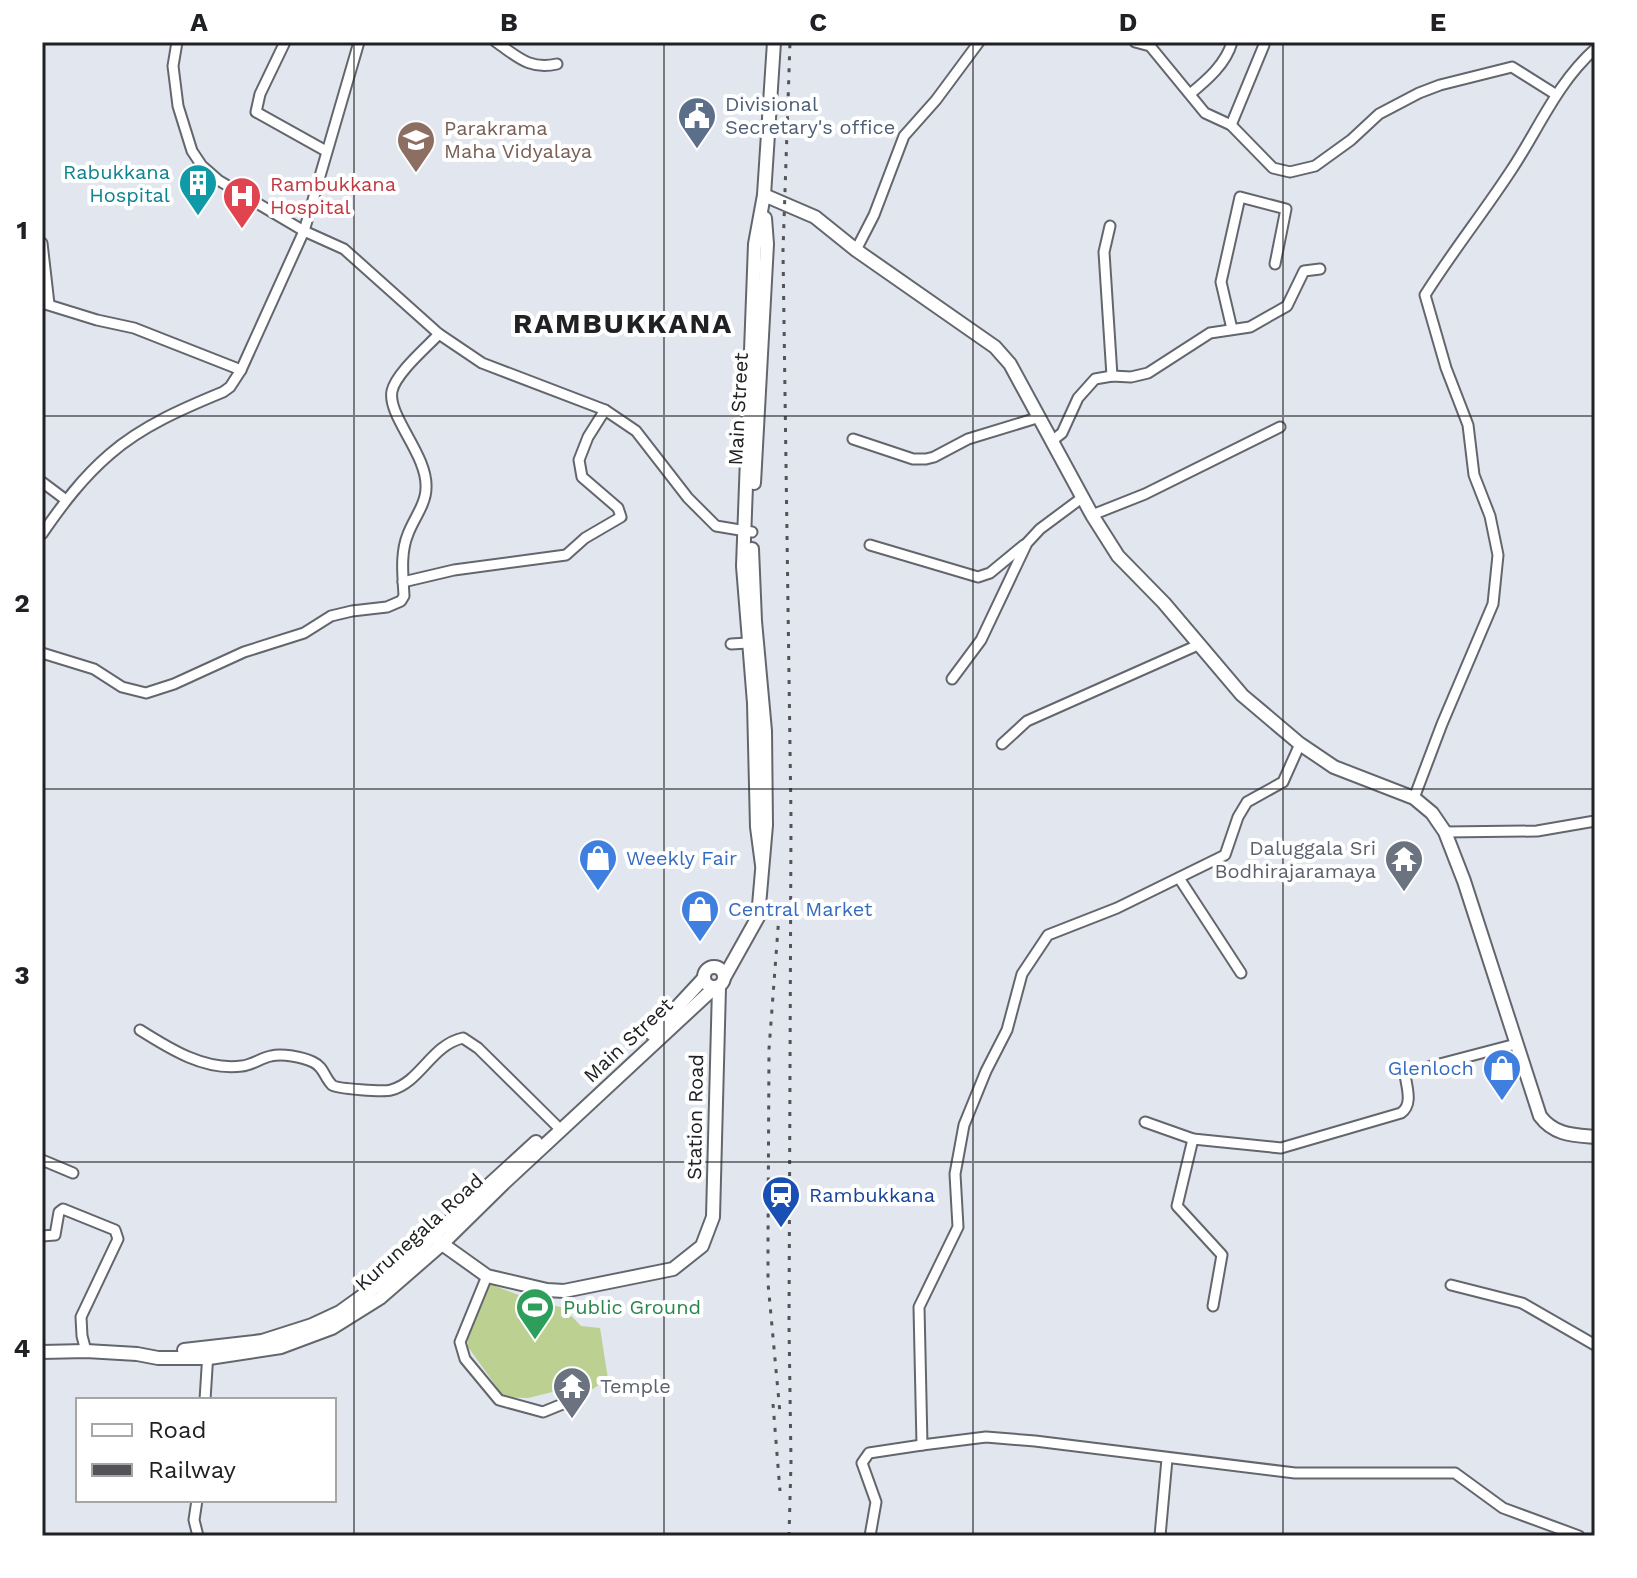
<svg xmlns="http://www.w3.org/2000/svg" width="1637" height="1578" font-family="'Work Sans',sans-serif">
  <style>
    .pitch { fill: #bcd191 }
    .lines { fill: none; stroke-linecap: round; stroke-linejoin: round }
    .minor-casing { stroke: #63676d; stroke-width: 13 }
    .major-casing { stroke: #63676d; stroke-width: 16 }
    .minor { stroke: #fff; stroke-width: 9 }
    .major { stroke: #fff; stroke-width: 12 }
    .rail { stroke: #525458; stroke-width: 3; stroke-dasharray: 4 8; stroke-linecap: butt }
    .grid { fill: none; stroke: #202124; stroke-width: 2; stroke-opacity: 0.55 }
    .labels { text-anchor: middle; stroke-width: 8; stroke-linejoin: round; paint-order: stroke }
    .service-label { font-size: 20px; fill: #4e5e75; stroke: #fff; text-anchor: start }
    .education-label { font-size: 20px; fill: #785e54; stroke: #fff; text-anchor: start }
    .culture-label { font-size: 20px; fill: #0d838f; stroke: #fff; text-anchor: end }
    .health-label { font-size: 20px; fill: #be3a42; stroke: #fff; text-anchor: start }
    .street-label { font-size: 20px; fill: #202124; stroke: #fff }
    .worship-label { font-size: 20px; fill: #5b616d; stroke: #fff; text-anchor: end }
    .shop-label { font-size: 20px; fill: #366cbe; stroke: #fff; text-anchor: start }
    .transit-label { font-size: 20px; fill: #164399; stroke: #fff; text-anchor: start }
    .leisure-label { font-size: 20px; fill: #27864d; stroke: #fff; text-anchor: start }
    .district-label { font-size: 28px; font-weight: bold; letter-spacing: 2px; fill: #202124; stroke: #fff }
    .neatline { fill: none; stroke: #202124; stroke-width: 3 }
    .grid-label { font-size: 26px; text-anchor: middle; font-weight: bold; fill: #202124 }
  </style>
  <rect width="100%" height="100%" fill="#e2e6ee"/>
  <path class="pitch" d="M490 1284 529 1299 564 1308 581 1326 600 1328 608 1379 585 1394 577 1386 528 1398 504 1397 468 1347 467 1336Z"/>
  <g class="lines">
    <defs>
      <g id="minor">
        <path d="M177 42 173 66 178 106 192 151 202 166 218 180 304 231 344 249 439 334 482 363 605 410 636 431 688 498 716 526 752 532"/>
        <path d="M285 42 260 94 256 112 326 151"/>
        <path d="M496 42C518 57 529 70 557 64"/>
        <path d="M1135 42 1150 46 1205 113 1231 125 1273 168 1290 172 1315 166 1351 140 1379 114 1419 93 1440 85 1512 67 1555 94"/>
        <path d="M1190 94C1207 80 1226 64 1232 42"/>
        <path d="M1231 125 1264 45"/>
        <path d="M1110 226 1104 252 1112 376"/>
        <path d="M42 243 49 304"/>
        <path d="M856 250 874 215 904 136 936 100 979 42"/>
        <path d="M42 303 97 320 134 328 241 370"/>
        <path d="M1232 329 1221 282 1240 197 1286 209 1275 264"/>
        <path d="M853 439 913 459H926L934 457 968 439 1040 417"/>
        <path d="M1053 440 1062 433 1078 398 1095 379 1112 376 1131 377 1148 373 1210 333 1250 327 1287 306 1304 271 1320 269"/>
        <path d="M42 482 66 500"/>
        <path d="M1092 515 1145 494 1280 427"/>
        <path d="M42 534C62 505 83 477 110 454 142 426 184 408 223 392L230 387 241 370 304 231 359 42"/>
        <path d="M870 545 978 577 990 573 1024 545"/>
        <path d="M403 582 454 570 566 555 585 538 621 517 618 508 582 477 579 460 588 437 605 410"/>
        <path d="M731 644 748 643"/>
        <path d="M42 653 94 669 122 687 146 693 174 684 244 652 304 633 331 616 352 611 387 607 401 601 404 596C403 576 400 553 408 534 413 520 426 504 426 488 428 455 387 416 392 391 396 373 427 347 439 334"/>
        <path d="M952 679 981 640 1027 543 1040 529 1083 497"/>
        <path d="M1002 744 1027 721 1198 645"/>
        <path d="M1300 744 1283 782 1247 802 1238 817 1225 855 1117 908 1048 935 1022 974 1007 1030 986 1071 964 1125 955 1174 958 1227 919 1307 922 1445 986 1437 1035 1441 1295 1473H1455L1503 1508 1579 1536"/>
        <path d="M1414 798 1442 724 1493 604 1498 555 1490 516 1474 475 1468 425 1446 368 1425 295C1452 252 1484 212 1512 169 1539 128 1557 83 1595 49"/>
        <path d="M1445 832 1537 831 1595 821"/>
        <path d="M1179 878 1241 973"/>
        <path d="M140 1030C170 1049 205 1071 242 1066 252 1065 261 1058 271 1056 282 1053 302 1057 313 1062 324 1067 324 1077 332 1085 337 1089 384 1092 391 1090 421 1082 431 1045 463 1038L478 1048 561 1130"/>
        <path d="M1145 1122 1193 1139 1281 1148 1401 1113C1413 1105 1407 1088 1405 1075L1413 1071 1516 1044"/>
        <path d="M1193 1139 1177 1206 1222 1255 1213 1306"/>
        <path d="M42 1160 73 1173"/>
        <path d="M42 1236 55 1235 59 1212 63 1209 115 1230 118 1239 81 1317 82 1336 86 1351"/>
        <path d="M487 1276 460 1342 465 1359 499 1400 543 1412 575 1399"/>
        <path d="M1451 1285 1522 1303 1595 1345"/>
        <path d="M205 1400 208 1352"/>
        <path d="M197 1500 194 1520 198 1536"/>
        <path d="M870 1536 876 1502 862 1463 869 1453 922 1445"/>
        <path d="M1160 1536 1167 1459"/>
      </g>
      <g id="major">
        <path d="M764 195 815 217 856 250 995 347 1010 364 1092 515 1118 556 1164 603 1242 695 1300 744 1334 767 1414 798 1432 813 1445 832 1464 881 1540 1116C1554 1135 1573 1135 1595 1137"/>
        <path d="M754 483 767 244 765 218"/>
        <path d="M762 865 757 827 754 703 743 566 755 244 764 195 774 42"/>
        <circle cx="714" cy="977" r="10"/>
        <path d="M725 976 758 917 766 825 765 731 755 621 752 549"/>
        <path d="M652 1034 704 978"/>
        <path d="M438 1241 487 1276 547 1290 564 1291 673 1269 702 1246 713 1217 719 987"/>
        <path d="M184 1350 262 1341 312 1325 340 1312 386 1279 536 1142"/>
        <path d="M42 1352 86 1351 137 1354 158 1358H209L281 1347 332 1328 380 1298 442 1244 504 1183 714 988"/>
      </g>
    </defs>
    <use href="#minor" class="minor-casing"/>
    <use href="#major" class="major-casing"/>
    <use href="#minor" class="minor"/>
    <use href="#major" class="major"/>
    <g class="rail">
      <path d="M780 902 769 1049 768 1247V1283L780 1413"/>
      <path d="M773 1404 780 1491"/>
      <path d="M789 1536 791 1462 789 1324 791 818 783 251 790 42"/>
    </g>
  </g>
  <path class="grid" d="M354 42V1536M664 42V1536M973 42V1536M1283 42V1536M42 416H1595M42 789H1595M42 1162H1595"/>
  <defs>
    <symbol id="civic-pin" viewBox="-11 -11 22 30"><path d="M0 17L-7.5 6A9.5 9.5 0 1 1 7.5 6Z" fill="#5c6f8a" stroke="#fff"/><path d="M-.6-6.5H3V-4.5H.6V-3L4-1V1h2V6H-6V1h2V-1L-.6-3ZM-1.2 2.5V6h2.4V2.5Z" fill="#fff"/></symbol>
    <symbol id="school-pin" viewBox="-11 -11 22 30"><path d="M0 17L-7.5 6A9.5 9.5 0 1 1 7.5 6Z" fill="#8d6e63" stroke="#fff"/><path d="M0-5L7-2L0 1L-7-2ZM-4 1L0 2.5L4 1V4Q0 6-4 4Z" fill="#fff"/></symbol>
    <symbol id="building-pin" viewBox="-11 -11 22 30"><path d="M0 17L-7.5 6A9.5 9.5 0 1 1 7.5 6Z" fill="#0f9aa8" stroke="#fff"/><path d="M-4-6H4V6H1V3H-1V6H-4ZM-2.5-4.3h1.7v1.8h-1.7ZM.8-4.3h1.7v1.8H.8ZM-2.5-1h1.7V.8h-1.7ZM.8-1h1.7V.8H.8Z" fill="#fff"/></symbol>
    <symbol id="hospital-pin" viewBox="-11 -11 22 30"><path d="M0 17L-7.5 6A9.5 9.5 0 1 1 7.5 6Z" fill="#e0444e" stroke="#fff"/><path d="M-5-5h3v3.5h4V-5h3V5h-3V1.5h-4V5h-3Z" fill="#fff"/></symbol>
    <symbol id="shop-pin" viewBox="-11 -11 22 30"><path d="M0 17L-7.5 6A9.5 9.5 0 1 1 7.5 6Z" fill="#3f7fe0" stroke="#fff"/><path d="M-5-2.5h2.3a2.7 3.5 0 0 1 5.4 0H5L5.5 6h-11ZM-1.5-2.5h3a1.5 2.3 0 0 0-3 0Z" fill="#fff"/></symbol>
    <symbol id="temple-pin" viewBox="-11 -11 22 30"><path d="M0 17L-7.5 6A9.5 9.5 0 1 1 7.5 6Z" fill="#6b7280" stroke="#fff"/><path d="M0-6L5-2H3V0L6.5 2.5H4V6H1.5V3h-3V6H-4V2.5H-6.5L-3 0V-2H-5Z" fill="#fff"/></symbol>
    <symbol id="station-pin" viewBox="-11 -11 22 30"><path d="M0 17L-7.5 6A9.5 9.5 0 1 1 7.5 6Z" fill="#1a4fb4" stroke="#fff"/><path d="M-3-6H3Q5-6 5-4V2Q5 4 3 4L4.5 6H3L1.5 4h-3L-3 6H-4.5L-3 4Q-5 4-5 2V-4Q-5-6-3-6ZM-3.5-4v3h7v-3ZM-3.5 1v1.5H-2V1ZM2 1v1.5H3.5V1Z" fill="#fff"/></symbol>
    <symbol id="stadium-pin" viewBox="-11 -11 22 30"><path d="M0 17L-7.5 6A9.5 9.5 0 1 1 7.5 6Z" fill="#2e9e5b" stroke="#fff"/><path d="M0-5a6.5 5 0 1 0 0 10a6.5 5 0 1 0 0-10ZM-3.5-1.8h7v3.6h-7Z" fill="#fff"/></symbol>
  </defs>
  <g fill-rule="evenodd">
    <use href="#civic-pin" x="675" y="94" width="44" height="60"/>
    <use href="#school-pin" x="394" y="118" width="44" height="60"/>
    <use href="#building-pin" x="176" y="161" width="44" height="60"/>
    <use href="#hospital-pin" x="220" y="174" width="44" height="60"/>
    <use href="#shop-pin" x="576" y="836" width="44" height="60"/>
    <use href="#temple-pin" x="1382" y="837" width="44" height="60"/>
    <use href="#shop-pin" x="678" y="887" width="44" height="60"/>
    <use href="#shop-pin" x="1480" y="1046" width="44" height="60"/>
    <use href="#station-pin" x="759" y="1173" width="44" height="60"/>
    <use href="#stadium-pin" x="513" y="1285" width="44" height="60"/>
    <use href="#temple-pin" x="550" y="1364" width="44" height="60"/>
  </g>
  <g class="labels">
    <g class="service-label">
      <text x="725" y="111">Divisional<tspan x="725" dy="23">Secretary's office</tspan></text>
    </g>
    <g class="education-label">
      <text x="444" y="135">Parakrama<tspan x="444" dy="23">Maha Vidyalaya</tspan></text>
    </g>
    <g class="culture-label">
      <text x="170" y="179">Rabukkana<tspan x="170" dy="23">Hospital</tspan></text>
    </g>
    <g class="health-label">
      <text x="270" y="191">Rambukkana<tspan x="270" dy="23">Hospital</tspan></text>
    </g>
    <g class="street-label">
      <text transform="translate(738 409) rotate(-87)" y="7">Main Street</text>
      <text transform="translate(628 1040) rotate(-43)" y="7">Main Street</text>
      <text transform="translate(695 1117) rotate(-89)" y="7">Station Road</text>
      <text transform="translate(419 1232) rotate(-42)" y="7">Kurunegala Road</text>
    </g>
    <g class="worship-label">
      <text x="1376" y="855">Daluggala Sri<tspan x="1376" dy="23">Bodhirajaramaya</tspan></text>
      <text x="600" y="1393" text-anchor="start">Temple</text>
    </g>
    <g class="shop-label">
      <text x="626" y="865">Weekly Fair</text>
      <text x="728" y="916">Central Market</text>
      <text x="1474" y="1075" text-anchor="end">Glenloch</text>
    </g>
    <g class="transit-label">
      <text x="809" y="1202">Rambukkana</text>
    </g>
    <g class="leisure-label">
      <text x="563" y="1314">Public Ground</text>
    </g>
    <g class="district-label">
      <text x="623" y="333">RAMBUKKANA</text>
    </g>
  </g>
  <rect width="1637" height="1578" fill="none" stroke="#ffffff" stroke-width="88"/>
  <rect x="76" y="1398" width="260" height="104" fill="#ffffff" stroke="#a6a6a7" stroke-width="2"/>
  <rect x="92" y="1424" width="40" height="12" fill="#ffffff" stroke="#a6a6a7" stroke-width="2"/>
  <text x="148" y="1438" font-size="24" fill="#202124">Road</text>
  <rect x="92" y="1464" width="40" height="12" fill="#525458" stroke="#a6a6a7" stroke-width="2"/>
  <text x="148" y="1478" font-size="24" fill="#202124">Railway</text>
  <rect x="44" y="44" width="1549" height="1490" class="neatline"/>
  <g class="grid-label">
    <text x="199" y="31">A</text>
    <text x="509" y="31">B</text>
    <text x="818" y="31">C</text>
    <text x="1128" y="31">D</text>
    <text x="1438" y="31">E</text>
    <text x="22" y="239">1</text>
    <text x="22" y="612">2</text>
    <text x="22" y="984">3</text>
    <text x="22" y="1357">4</text>
  </g>
</svg>
